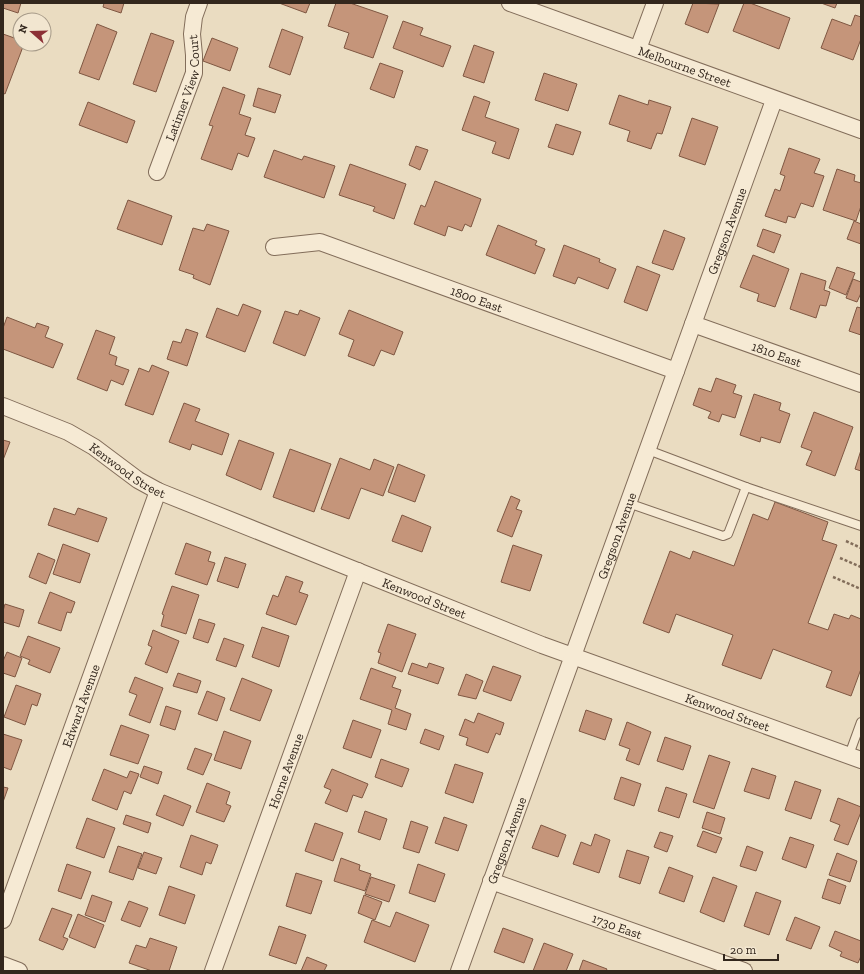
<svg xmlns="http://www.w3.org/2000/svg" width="864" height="974" font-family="'Zilla Slab',serif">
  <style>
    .building { fill: #c5957a; stroke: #7f5742 }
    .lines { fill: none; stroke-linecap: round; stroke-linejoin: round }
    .service-casing { stroke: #826d5a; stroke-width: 10 }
    .minor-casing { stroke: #826d5a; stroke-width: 18 }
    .path { stroke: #826d5a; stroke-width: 2.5; stroke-dasharray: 3 2; stroke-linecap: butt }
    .service { stroke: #f6ead4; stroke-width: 8 }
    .minor { stroke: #f6ead4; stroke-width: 16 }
    .labels { text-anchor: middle; stroke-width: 4; stroke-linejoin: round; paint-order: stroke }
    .street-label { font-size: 13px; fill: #33271d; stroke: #f2e6d0 }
  </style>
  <rect width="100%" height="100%" fill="#eadcc1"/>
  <g class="building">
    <path d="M3 3H21L18 13 3 8Z"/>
    <path d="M104 3H124L121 13 103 7Z"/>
    <path d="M279 3H310L306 13Z"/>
    <path d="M336 3H350L388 16 373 58 344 48 349 33 328 26Z"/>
    <path d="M693 3 719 4 708 33 685 24Z"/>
    <path d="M744 3H750L790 18 779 49 733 31Z"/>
    <path d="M821 3H837L835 8Z"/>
    <path d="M855 15 861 17V39L853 60 821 48 832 19 851 26Z"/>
    <path d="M403 21 423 28 420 35 451 46 443 67 393 48Z"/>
    <path d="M97 24 117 32 99 80 79 73Z"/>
    <path d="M282 29 303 37 290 75 269 67Z"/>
    <path d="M151 33 174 41 156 92 133 84Z"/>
    <path d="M3 34 20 40V44H24L5 94 3 93Z"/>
    <path d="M212 38 238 48 230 71 203 61Z"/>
    <path d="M474 45 494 52 484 83 463 76Z"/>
    <path d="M380 63 403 71 394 98 370 89Z"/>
    <path d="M544 73 577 84 568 111 535 100Z"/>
    <path d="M223 87 245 95 239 114 251 118 245 135 255 138 248 157 238 153 232 170 201 159 213 126 209 125Z"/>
    <path d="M258 88 281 95 275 113 253 106Z"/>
    <path d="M619 95 648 105 649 100 671 107 662 134 657 133 651 149 627 141 630 131 609 124Z"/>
    <path d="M474 96 490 102 485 117 519 129 509 159 492 153 496 142 462 130Z"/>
    <path d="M88 102 135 121 127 143 79 125Z"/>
    <path d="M692 118 718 127 705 165 679 156Z"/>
    <path d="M556 124 581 132 573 155 548 147Z"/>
    <path d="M416 146 428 150 420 170 409 165Z"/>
    <path d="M789 148 820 159 814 173 824 176 813 207 801 203 795 218 788 216 786 223 765 216 775 189 780 191 785 176 780 174Z"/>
    <path d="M274 150 302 160 304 156 335 166 324 198 264 177Z"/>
    <path d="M350 164 406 184 394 219 373 211 375 207 339 195Z"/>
    <path d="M837 169 855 175 854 181 861 183V206L856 221 823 210Z"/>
    <path d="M435 181 481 199 471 227 465 224 462 231 448 226 445 236 414 224 421 205 425 207Z"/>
    <path d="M128 200 172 216 162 245 117 229Z"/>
    <path d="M854 221 861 224V244L847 239Z"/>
    <path d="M207 224 229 231 210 285 193 278 194 275 179 270 193 228 204 231Z"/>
    <path d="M498 225 537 241 535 245 545 249 535 274 486 255Z"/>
    <path d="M763 229 781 235 774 253 757 246Z"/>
    <path d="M664 230 685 238 673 270 652 263Z"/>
    <path d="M564 245 600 259 599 262 616 269 608 289 578 277 575 284 553 276Z"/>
    <path d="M753 255 789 269 775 307 757 301 759 294 740 287Z"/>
    <path d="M637 266 660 275 647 311 624 302Z"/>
    <path d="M837 267 855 273 846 295 829 288Z"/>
    <path d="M801 273 826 281 824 290 830 292 826 306 820 305 816 318 790 309Z"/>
    <path d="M853 279 861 282V293L857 302 846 298Z"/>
    <path d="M243 304 261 311 245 352 206 337 217 308 238 316Z"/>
    <path d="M857 307 861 308V335L849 331Z"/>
    <path d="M300 310 320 318 305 356 273 343 285 311 298 315Z"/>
    <path d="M349 310 403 332 394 355 381 350 374 366 348 356 354 340 339 334Z"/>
    <path d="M7 317 35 328 37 323 49 327 45 337 63 344 53 368 3 349V328Z"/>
    <path d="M186 329 198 333 187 366 167 359 173 341 181 343Z"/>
    <path d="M96 330 115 337 109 354 117 357 115 365 129 370 123 385 111 380 107 391 77 379Z"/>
    <path d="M152 365 169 372 153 415 125 405 139 368 149 372Z"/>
    <path d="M716 378 736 385 733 393 742 396 735 418 722 414 719 422 708 418 711 412 693 405 699 388 711 392Z"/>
    <path d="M754 394 781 403 779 410 790 414 780 443 761 437 760 442 740 435Z"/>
    <path d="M184 403 200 409 195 421 229 434 222 455 192 444 190 450 169 442Z"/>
    <path d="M814 412 853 427 835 476 806 465 812 451 801 447Z"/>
    <path d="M3 440 10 442 3 460Z"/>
    <path d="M239 440 274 453 261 490 226 475Z"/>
    <path d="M290 449 331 464 314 512 273 497Z"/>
    <path d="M861 450V471L855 469Z"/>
    <path d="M340 458 370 470 374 459 394 467 383 496 361 488 349 519 321 509Z"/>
    <path d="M398 464 425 475 415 502 388 492Z"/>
    <path d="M511 496 520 500 516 509 522 511 512 537 497 531Z"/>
    <path d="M775 502 828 522 822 540 837 545 808 623 828 630 834 614 849 619 851 615 861 619V669L851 696 826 687 832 671 773 649 761 679 722 665 733 635 676 614 669 633 643 623 670 551 690 559 693 551 734 566 753 514 768 520Z"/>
    <path d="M54 508 75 515 78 508 107 518 98 542 48 525Z"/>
    <path d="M402 515 431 527 422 552 392 541Z"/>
    <path d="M186 543 211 552 208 561 215 563 207 585 175 574Z"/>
    <path d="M63 544 90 554 80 583 53 574Z"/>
    <path d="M513 545 542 555 530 591 501 582Z"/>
    <path d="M38 553 55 560 46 584 29 577Z"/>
    <path d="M225 557 246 564 238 588 217 581Z"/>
    <path d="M286 576 303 582 299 592 308 595 296 625 266 614 273 595 278 597Z"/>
    <path d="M172 586 199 595 186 634 161 626 164 615 162 614Z"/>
    <path d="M50 592 75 602 71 613 67 612 61 631 38 623Z"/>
    <path d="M5 604 24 610 19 627 3 622V611Z"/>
    <path d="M199 619 215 624 208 643 193 638Z"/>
    <path d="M388 624 416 634 402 672 378 663 381 653 378 652Z"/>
    <path d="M262 627 289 636 279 667 252 657Z"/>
    <path d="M153 630 179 641 167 673 145 664 152 647 148 645Z"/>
    <path d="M28 636 60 648 50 673 28 664 30 660 20 656Z"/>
    <path d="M224 638 244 645 236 667 216 660Z"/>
    <path d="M7 652 22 658 15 677 3 673V661Z"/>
    <path d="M412 663 427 668 429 663 444 668 438 684 408 674Z"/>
    <path d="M493 666 521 676 511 701 483 691Z"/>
    <path d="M371 668 396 677 392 687 401 690 395 708 411 714 406 730 388 724 392 710 360 699Z"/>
    <path d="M178 673 201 681 197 693 173 686Z"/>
    <path d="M466 674 483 681 476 699 458 695Z"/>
    <path d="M135 677 163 688 150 723 129 715 137 695 129 692Z"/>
    <path d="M242 678 272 690 260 721 230 710Z"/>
    <path d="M16 685 41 694 37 706 32 704 25 725 4 717Z"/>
    <path d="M207 691 225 698 217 721 198 714Z"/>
    <path d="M166 706 181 711 175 730 160 725Z"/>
    <path d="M586 710 612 719 605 740 579 731Z"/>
    <path d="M478 713 504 723 500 735 496 733 488 753 466 745 468 738 459 735 465 719 474 723Z"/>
    <path d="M353 720 381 730 371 758 343 748Z"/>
    <path d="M627 722 651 732 639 765 626 760 630 749 619 745Z"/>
    <path d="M121 725 149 735 138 764 110 755Z"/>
    <path d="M425 729 444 736 439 750 420 743Z"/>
    <path d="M224 731 251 741 241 769 214 760Z"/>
    <path d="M3 734 22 740 11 770 3 767Z"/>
    <path d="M665 737 691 746 683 770 657 761Z"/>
    <path d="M195 748 212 754 203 775 187 769Z"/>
    <path d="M709 755 730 762 714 809 693 802Z"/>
    <path d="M381 759 409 769 402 787 375 777Z"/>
    <path d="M455 764 483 773 473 803 445 793Z"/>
    <path d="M144 766 162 772 158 784 140 777Z"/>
    <path d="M752 768 776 776 769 799 744 791Z"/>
    <path d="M104 769 127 778 130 771 139 774 131 794 124 791 117 810 92 800Z"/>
    <path d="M332 769 368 784 362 798 353 795 347 812 325 803 331 790 324 787Z"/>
    <path d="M621 777 641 784 634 806 614 799Z"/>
    <path d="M795 781 821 790 811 819 785 810Z"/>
    <path d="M207 783 230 792 226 804 231 806 224 822 196 812Z"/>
    <path d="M3 787 8 788 3 802Z"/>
    <path d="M666 787 687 794 679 818 658 811Z"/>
    <path d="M164 795 191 806 183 826 156 815Z"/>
    <path d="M838 798 861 807V812L848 845 834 840 840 825 830 821Z"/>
    <path d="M365 811 387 819 380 840 358 832Z"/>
    <path d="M707 812 725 818 720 834 702 828Z"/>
    <path d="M126 815 151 823 148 833 123 824Z"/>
    <path d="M444 817 467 825 458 851 435 843Z"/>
    <path d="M87 818 115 828 104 858 76 848Z"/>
    <path d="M411 821 428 827 419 853 403 848Z"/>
    <path d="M315 823 343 833 333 861 305 851Z"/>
    <path d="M541 825 566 835 558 857 532 848Z"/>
    <path d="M703 831 722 838 716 853 697 846Z"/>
    <path d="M660 832 673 836 667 852 654 847Z"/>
    <path d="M595 834 610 840 599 873 573 864 581 842 591 846Z"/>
    <path d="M191 835 218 845 211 864 206 862 202 875 180 867Z"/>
    <path d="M790 837 814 845 806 868 782 859Z"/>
    <path d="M118 846 142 854 133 880 109 872Z"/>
    <path d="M747 846 763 852 756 871 740 866Z"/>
    <path d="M627 850 649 857 640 884 619 877Z"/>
    <path d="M144 852 162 858 156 874 138 868Z"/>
    <path d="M837 853 857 861 850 882 829 875Z"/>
    <path d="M341 858 360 865 359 870 371 874 365 891 334 881Z"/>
    <path d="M67 864 91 872 81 899 58 891Z"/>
    <path d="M418 864 445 874 435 902 409 893Z"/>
    <path d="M669 867 693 876 684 902 659 893Z"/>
    <path d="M296 873 322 881 311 914 286 906Z"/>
    <path d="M371 877 395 885 389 902 365 894Z"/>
    <path d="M713 877 737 886 724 922 700 912Z"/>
    <path d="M828 879 846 886 840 904 822 898Z"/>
    <path d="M169 886 195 895 185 924 159 915Z"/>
    <path d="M756 892 781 901 769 935 744 926Z"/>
    <path d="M92 895 112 902 105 922 85 915Z"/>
    <path d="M364 895 382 902 375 920 358 913Z"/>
    <path d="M129 901 148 908 140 927 121 920Z"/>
    <path d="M52 908 72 915 63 937 68 939 63 950 39 940Z"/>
    <path d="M396 912 429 925 415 962 364 942 372 920 390 927Z"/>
    <path d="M78 914 104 925 95 948 69 937Z"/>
    <path d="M795 917 820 927 811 949 786 940Z"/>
    <path d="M279 926 306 935 296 964 269 955Z"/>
    <path d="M503 928 533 939 524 963 494 952Z"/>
    <path d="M835 931 861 941V956L858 963 840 956 842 952 829 946Z"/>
    <path d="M150 938 177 947 169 971H152L129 963 136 945 146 948Z"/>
    <path d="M544 943 573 954 566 971H533Z"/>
    <path d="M307 957 327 965 324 971H301Z"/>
    <path d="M583 960 607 969 606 971H579Z"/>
  </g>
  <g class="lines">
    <defs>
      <g id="service">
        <path d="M648 450 746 487"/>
        <path d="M628 503 723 536 728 534 746 487 861 526"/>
        <path d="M849 755 861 722"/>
      </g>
      <g id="minor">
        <path id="s1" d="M510 3 861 130"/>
        <path d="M638 49 655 3"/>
        <path id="s2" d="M157 172 194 73V55L192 34 194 17 199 3"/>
        <path id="s3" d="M274 247 320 242 676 371"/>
        <path id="s4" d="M693 324 861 384"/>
        <path id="s5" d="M3 406 68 432 94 447 138 480 158 491 542 645 861 760"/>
        <path id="s6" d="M491 881 744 971"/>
        <path id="s7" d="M3 920 158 491"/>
        <path d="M3 965 19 971"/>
        <path id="s8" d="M213 971 358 571"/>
        <path id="s9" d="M459 971 774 100"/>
      </g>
    </defs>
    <use href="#service" class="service-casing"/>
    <use href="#minor" class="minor-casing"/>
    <g class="path">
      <path d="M846 541 861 548"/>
      <path d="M840 558 861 567"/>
      <path d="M833 577 861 589"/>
    </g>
    <use href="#service" class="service"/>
    <use href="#minor" class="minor"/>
  </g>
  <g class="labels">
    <g class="street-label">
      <text dy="5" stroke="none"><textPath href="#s1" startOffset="186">Melbourne Street</textPath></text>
      <text dy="5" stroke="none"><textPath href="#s2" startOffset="89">Latimer View Court</textPath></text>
      <text dy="5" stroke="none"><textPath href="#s9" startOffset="787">Gregson Avenue</textPath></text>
      <text dy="5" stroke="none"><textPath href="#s3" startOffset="213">1800 East</textPath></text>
      <text dy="5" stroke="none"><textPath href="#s4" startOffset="89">1810 East</textPath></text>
      <text dy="5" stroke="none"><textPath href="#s5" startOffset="141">Kenwood Street</textPath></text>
      <text dy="5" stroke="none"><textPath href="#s9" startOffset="463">Gregson Avenue</textPath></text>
      <text dy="5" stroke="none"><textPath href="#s5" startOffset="465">Kenwood Street</textPath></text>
      <text dy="5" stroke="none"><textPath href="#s7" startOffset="228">Edward Avenue</textPath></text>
      <text dy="5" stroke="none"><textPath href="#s5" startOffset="789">Kenwood Street</textPath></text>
      <text dy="5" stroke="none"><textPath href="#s8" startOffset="213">Horne Avenue</textPath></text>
      <text dy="5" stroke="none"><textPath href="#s9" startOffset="139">Gregson Avenue</textPath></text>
      <text dy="5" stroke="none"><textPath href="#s6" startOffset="134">1730 East</textPath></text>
    </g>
  </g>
  <rect width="864" height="974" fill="none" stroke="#33271d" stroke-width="8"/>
  <g transform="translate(32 32) rotate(290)"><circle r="19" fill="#f2e6d0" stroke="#a69a88"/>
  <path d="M0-3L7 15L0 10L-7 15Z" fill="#8c2f35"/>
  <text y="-6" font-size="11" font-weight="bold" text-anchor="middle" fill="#33271d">N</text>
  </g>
  <path d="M724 954v6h54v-6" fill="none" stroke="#33271d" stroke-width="2"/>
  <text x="730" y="954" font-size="12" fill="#33271d" stroke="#f2e6d0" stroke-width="3" paint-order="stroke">20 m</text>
</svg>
